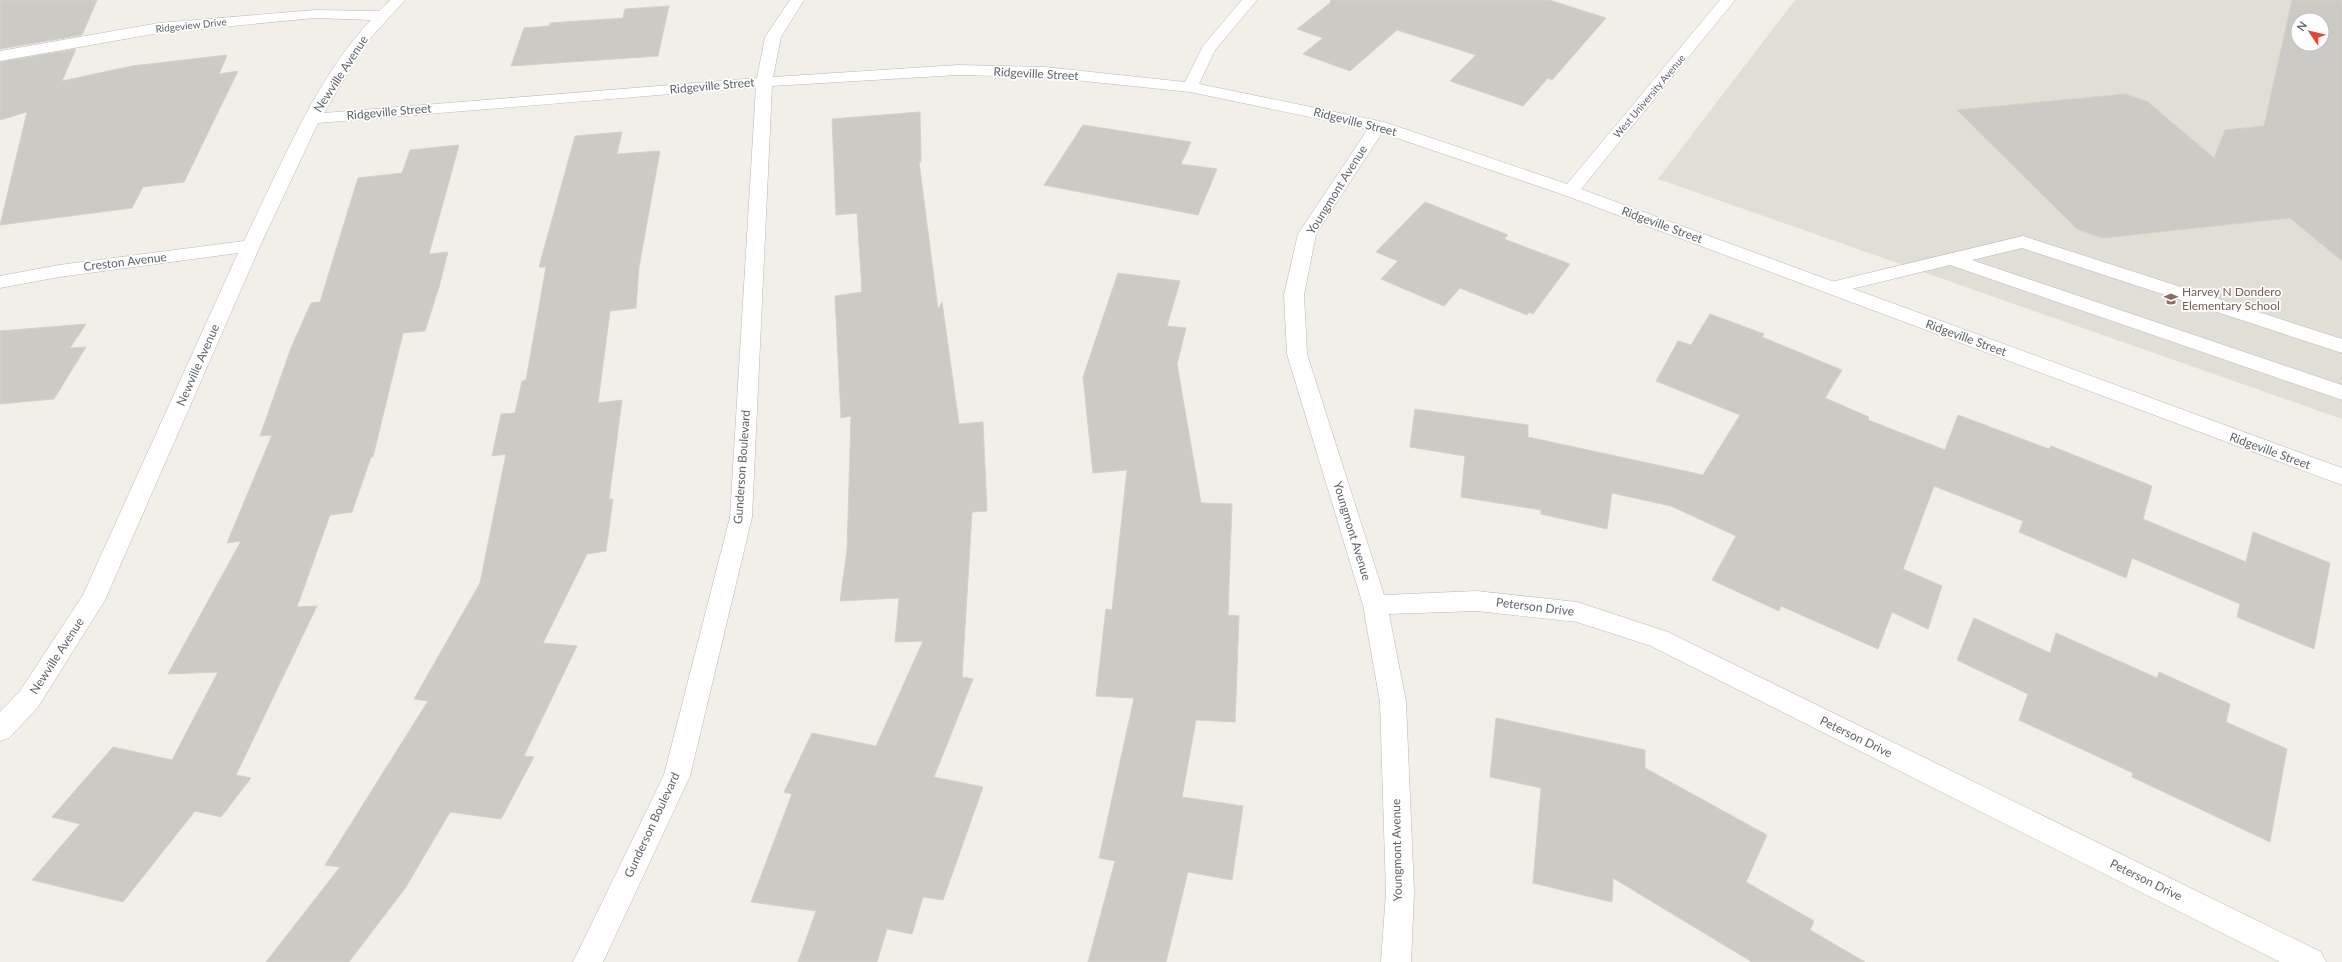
<svg xmlns="http://www.w3.org/2000/svg" width="2342" height="962" font-family="Lato,sans-serif">
  <style>
    .education { fill: #e1ded6; fill-rule: evenodd }
    .building { fill: #cccac5; stroke: #d6d1c6; fill-rule: evenodd }
    .lines { fill: none; stroke-linecap: round; stroke-linejoin: round }
    .service-casing { stroke: #b5b8bc; stroke-width: 1 }
    .minor-casing { stroke: #b5b8bc; stroke-width: 1 }
    .service { fill: #fff; fill-rule: evenodd }
    .minor { fill: #fff; fill-rule: evenodd }
    .labels { text-anchor: middle; stroke-width: 3.5; stroke-linejoin: round; paint-order: stroke }
    .far-street-label { font-size: 10px; fill: #5f6368; stroke: #fff }
    .street-label { font-size: 12px; fill: #5f6368; stroke: #fff }
    .education-label { font-size: 12px; fill: #785e54; stroke: #fff; text-anchor: start }
  </style>
  <rect width="100%" height="100%" fill="#f1efe8"/>
  <path class="education" d="M1795 0H2342V419L1658 179ZM2298 20H2322V44H2298Z"/>
  <g class="building">
    <path d="M0 0H97L82 35 0 49Z"/>
    <path d="M1331 0H1549L1606 18 1552 80 1548 78 1523 106 1450 81 1476 55 1397 30 1350 71 1303 54 1323 38 1297 29 1330 3Z"/>
    <path d="M2292 0H2342V261L2290 218 2102 238 2077 229 1957 110 2125 94 2148 102 2214 158 2225 130 2264 126ZM2298 20H2322V44H2298Z"/>
    <path d="M669 6 658 56 511 66 524 28 549 26 550 23 623 18 625 9Z"/>
    <path d="M76 49 62 81 132 66 227 55 219 74 238 71 184 182 143 187 132 208 0 225 27 112 0 120V62Z"/>
    <path d="M920 112 921 162H919L938 309 942 302 959 424 983 422 987 511 972 512 962 677 973 679 934 777 983 787 943 900 923 897 912 934 887 929 877 962H798L816 911 751 902 792 794 784 792 812 733 876 746 923 641 895 642 899 598 840 601 847 550 851 416 841 418 835 296 862 292 857 213 836 215 832 119Z"/>
    <path d="M1083 125 1191 142 1181 164 1217 169 1198 215 1044 185Z"/>
    <path d="M622 132 617 154 660 151 639 267 636 308 610 311 598 403 622 400 609 499H613L606 551 587 554 543 643 577 646 524 756 534 757 501 819 450 812 406 887 349 962H266L340 867 325 865 428 701 414 699 480 583 506 454 492 456 501 414 515 413 522 381 526 380 546 267H539L575 136Z"/>
    <path d="M459 145 429 254 448 252 439 287 425 331 403 333 373 457H371L352 512 330 515 297 607 317 606 236 775 251 778 221 817 195 811 123 902 32 880 80 824 52 817 113 747 172 760 218 672 168 674 241 541 227 543 272 435 260 436 291 348 311 303 320 302 358 178 402 173 410 150Z"/>
    <path d="M1425 202 1508 235 1504 239 1570 264 1533 314 1529 312 1527 315 1460 288 1444 306 1381 279 1398 261 1376 252Z"/>
    <path d="M1118 273 1180 281 1167 326 1186 328 1177 364 1201 503 1232 504 1228 615 1239 616 1235 722 1196 720 1182 797 1243 806 1232 880 1188 872 1166 962H1088L1115 861 1099 858 1134 698 1096 696 1106 609 1112 610 1127 470 1093 473 1083 377Z"/>
    <path d="M1710 314 1764 334 1762 337 1842 370 1825 398 1869 417 1868 420 1945 450 1958 415 2049 449 2051 446 2152 486 2143 519 2246 562 2253 532 2330 563 2314 649 2237 617 2240 604 2132 558 2126 578 2019 532 2023 521 1934 486 1903 569 1942 586 1928 629 1892 612 1878 649 1781 606 1779 611 1712 580 1736 536 1671 506 1612 493 1607 529 1541 514V510L1461 497 1465 456 1410 447 1415 409 1528 425V437L1703 475 1740 415 1656 381 1678 341 1691 345Z"/>
    <path d="M86 324 70 348 86 347 54 399 0 404V331Z"/>
    <path d="M1974 618 2050 653 2056 633 2157 678 2159 672 2230 704 2226 722 2287 749 2270 842 2132 777 2133 773 2019 720 2028 694 1957 660Z"/>
    <path d="M1496 718 1645 750V768L1767 835 1746 882 1814 921 1810 930 1865 962H1752L1613 878 1612 902 1533 883 1541 788 1490 777Z"/>
  </g>
  <g class="lines">
    <defs>
      <path id="service" d="M2023 236 2342 339V353L2022 248 1972 260 2342 385V400L1950 265 1831 294 1824 292 1821 288 1824 284 1831 282Z"/>
      <path id="minor" d="M390 0H405L365 44 324 113 757 78 765 37 790 0H804L781 37 773 77 958 65 1045 67 1185 82 1203 46 1242 0H1257L1215 50 1199 84 1384 122 1567 184 1720 0H1735L1581 189 2342 468V485L1564 195 1382 133 1316 234 1304 295 1307 354 1384 595 1477 591 1577 602 1668 632 2321 952 2326 962H2280L1651 646 1577 622 1477 611 1389 614 1406 702 1414 892 1411 962H1381L1386 892 1380 702 1363 605 1287 354 1284 295 1298 234 1368 129 1190 92 1045 77 958 75 772 86 752 517 690 776 603 962H573L664 775 730 517 756 87 318 123 260 246 105 600 38 707 9 738 0 741V712L20 691 83 595 238 253 59 277 0 288V276L59 265 244 241C280 168 315 79 371 20L315 18 159 33 0 61V51L159 23 315 10 379 11Z"/>
    </defs>
    <use href="#service" class="service-casing"/>
    <use href="#minor" class="minor-casing"/>
    <use href="#service" class="service"/>
    <use href="#minor" class="minor"/>
  </g>
  <defs>
    <symbol id="school-bare" viewBox="-9 -9 18 18"><path d="M0-5L7-2L0 1L-7-2ZM-4 1L0 2.5L4 1V4Q0 6-4 4Z" fill="#8d6e63" stroke="#fff" stroke-width="2.5" paint-order="stroke"/></symbol>
  </defs>
  <g fill-rule="evenodd">
    <use href="#school-bare" x="2161" y="289" width="20" height="20"/>
  </g>
  <g class="labels">
    <g class="far-street-label">
      <text transform="translate(191 25) rotate(-6)" y="4">Ridgeview Drive</text>
      <text transform="translate(1649 96) rotate(-50)" y="4">West University Avenue</text>
    </g>
    <g class="street-label">
      <text transform="translate(341 74) rotate(-57)" y="4">Newville Avenue</text>
      <text transform="translate(1036 74) rotate(3)" y="4">Ridgeville Street</text>
      <text transform="translate(712 86) rotate(-5)" y="4">Ridgeville Street</text>
      <text transform="translate(389 112) rotate(-5)" y="4">Ridgeville Street</text>
      <text transform="translate(1355 122) rotate(14)" y="4">Ridgeville Street</text>
      <text transform="translate(1337 190) rotate(-58)" y="4">Youngmont Avenue</text>
      <text transform="translate(1662 225) rotate(20)" y="4">Ridgeville Street</text>
      <text transform="translate(125 262) rotate(-7)" y="4">Creston Avenue</text>
      <text transform="translate(1966 338) rotate(20)" y="4">Ridgeville Street</text>
      <text transform="translate(198 365) rotate(-66)" y="4">Newville Avenue</text>
      <text transform="translate(2270 451) rotate(20)" y="4">Ridgeville Street</text>
      <text transform="translate(742 467) rotate(-86)" y="4">Gunderson Boulevard</text>
      <text transform="translate(1352 531) rotate(73)" y="4">Youngmont Avenue</text>
      <text transform="translate(1535 607) rotate(7)" y="4">Peterson Drive</text>
      <text transform="translate(57 656) rotate(-57)" y="4">Newville Avenue</text>
      <text transform="translate(1856 737) rotate(26)" y="4">Peterson Drive</text>
      <text transform="translate(652 825) rotate(-65)" y="4">Gunderson Boulevard</text>
      <text transform="translate(1397 850) rotate(-91)" y="4">Youngmont Avenue</text>
      <text transform="translate(2146 880) rotate(26)" y="4">Peterson Drive</text>
    </g>
    <g class="education-label">
      <text x="2182" y="296">Harvey N Dondero<tspan x="2182" dy="14">Elementary School</tspan></text>
    </g>
  </g>
  <g transform="translate(2310 32) rotate(305)"><circle r="19" fill="#ffffff" stroke="#bfc1c3"/>
  <path d="M0-3L7 15L0 10L-7 15Z" fill="#ea4335"/>
  <text y="-6" font-size="11" font-weight="bold" text-anchor="middle" fill="#5f6368">N</text>
  </g>
</svg>
